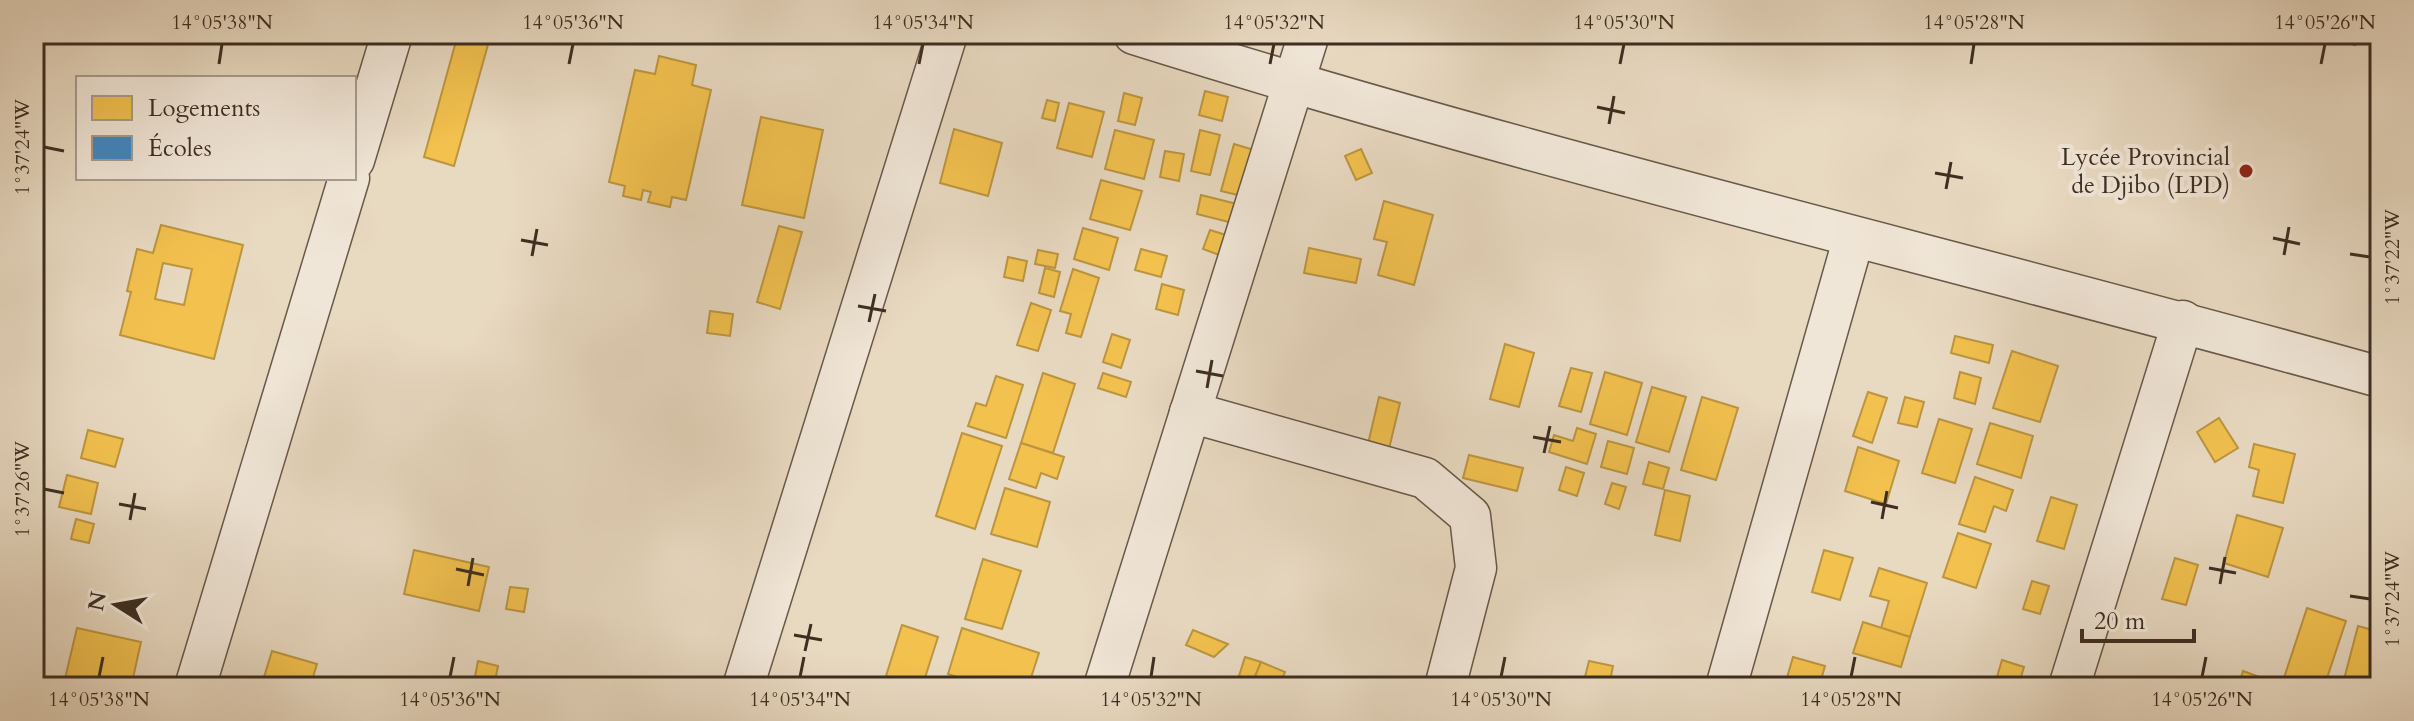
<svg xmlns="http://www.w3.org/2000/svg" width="2414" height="721" font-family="Cardo,serif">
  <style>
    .homes { fill: #f2c14e; stroke: #bc9540; stroke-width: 2; fill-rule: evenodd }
    .schools { fill: #3f88c5; stroke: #3e6d94; stroke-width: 2 }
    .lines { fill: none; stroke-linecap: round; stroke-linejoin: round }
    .minor-casing { stroke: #685949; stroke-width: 43 }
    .minor { stroke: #f0e6d7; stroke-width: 40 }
    .ticks { fill: none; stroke: #3d2e21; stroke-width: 3 }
    .poi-dot { fill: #8f2418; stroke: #f0e6d7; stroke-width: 3 }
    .labels { text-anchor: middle; stroke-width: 8; stroke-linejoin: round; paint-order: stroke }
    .poi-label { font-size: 24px; fill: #3d2e21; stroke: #f0e6d7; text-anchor: end }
    .neatline { fill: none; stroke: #3d2e21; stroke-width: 3 }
    .ticks-label { font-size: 20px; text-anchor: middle; fill: #3d2e21 }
  </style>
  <rect width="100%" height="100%" fill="#e8d9c1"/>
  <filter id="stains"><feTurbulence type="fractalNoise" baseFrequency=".0025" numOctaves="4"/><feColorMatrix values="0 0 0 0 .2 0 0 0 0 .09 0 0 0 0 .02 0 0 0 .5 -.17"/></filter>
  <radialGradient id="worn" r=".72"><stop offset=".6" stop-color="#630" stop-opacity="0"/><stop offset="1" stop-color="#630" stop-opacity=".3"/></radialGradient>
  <g class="homes">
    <path d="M458 34H491L454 166 424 157Z"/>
    <path d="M659 56 696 65 692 85 711 90 686 200 672 197 670 207 648 202 651 192 643 190 641 200 623 196 625 186 609 182 635 70 655 74Z"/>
    <path d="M1205 91 1228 97 1222 121 1199 115Z"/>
    <path d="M1124 93 1142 98 1135 125 1118 121Z"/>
    <path d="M1047 100 1059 103 1055 121 1042 118Z"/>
    <path d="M1069 103 1104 112 1092 157 1057 148Z"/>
    <path d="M761 117 823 130 804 218 742 205Z"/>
    <path d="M954 129 1002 143 988 196 940 183Z"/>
    <path d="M1115 130 1154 140 1144 179 1105 169Z"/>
    <path d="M1200 130 1220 135 1210 175 1191 171Z"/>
    <path d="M1234 144 1254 150 1242 196 1221 191Z"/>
    <path d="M1361 149 1372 173 1356 180 1345 156Z"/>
    <path d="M1165 151 1184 154 1179 181 1160 177Z"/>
    <path d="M1101 180 1142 191 1130 230 1090 219Z"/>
    <path d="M1201 195 1237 204 1233 223 1197 214Z"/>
    <path d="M1384 201 1433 215 1414 285 1378 275 1387 242 1374 239Z"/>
    <path d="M161 225 243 245 214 359 120 335 131 292 127 291 137 249 153 253ZM163 263 192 269 184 305 155 299Z"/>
    <path d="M779 226 802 232 780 309 757 302Z"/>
    <path d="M1083 228 1118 238 1109 270 1074 259Z"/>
    <path d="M1210 230 1226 235 1219 255 1203 249Z"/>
    <path d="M1309 248 1361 259 1356 283 1304 273Z"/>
    <path d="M1141 249 1167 256 1161 277 1135 270Z"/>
    <path d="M1038 250 1058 254 1055 268 1035 264Z"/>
    <path d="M1008 257 1027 261 1023 281 1004 277Z"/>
    <path d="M1045 268 1060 272 1054 297 1039 293Z"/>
    <path d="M1073 269 1099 278 1081 337 1066 333 1071 314 1060 311Z"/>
    <path d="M1162 284 1184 290 1178 315 1156 309Z"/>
    <path d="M1031 303 1051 310 1038 351 1017 345Z"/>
    <path d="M710 311 733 314 730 336 707 333Z"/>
    <path d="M1112 334 1130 340 1121 368 1103 362Z"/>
    <path d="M1955 336 1993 345 1989 363 1951 353Z"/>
    <path d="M1505 344 1534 353 1519 407 1490 399Z"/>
    <path d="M2012 351 2058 366 2040 422 1993 408Z"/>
    <path d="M1571 368 1592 373 1581 412 1559 406Z"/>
    <path d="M1605 372 1642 383 1627 435 1590 424Z"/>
    <path d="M1960 372 1981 378 1975 404 1954 398Z"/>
    <path d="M1043 373 1075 384 1053 453 1021 443Z"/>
    <path d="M1103 373 1131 382 1126 397 1098 388Z"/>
    <path d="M996 376 1023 385 1006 438 968 426 976 403 986 406Z"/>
    <path d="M1652 387 1686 397 1669 452 1636 442Z"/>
    <path d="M1868 392 1887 398 1872 443 1853 436Z"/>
    <path d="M1379 397 1400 403 1388 453 1367 448Z"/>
    <path d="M1702 397 1738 408 1716 480 1681 470Z"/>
    <path d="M1905 397 1924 402 1917 427 1898 423Z"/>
    <path d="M2219 418 2238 448 2215 462 2197 432Z"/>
    <path d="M1939 419 1972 429 1955 483 1922 473Z"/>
    <path d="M1990 423 2033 436 2021 478 1977 464Z"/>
    <path d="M1577 428 1596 434 1587 464 1549 452 1554 435 1573 441Z"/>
    <path d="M88 430 123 439 115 467 81 458Z"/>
    <path d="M962 433 1002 446 975 529 936 516Z"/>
    <path d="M1608 441 1634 448 1627 474 1601 467Z"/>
    <path d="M1021 443 1064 457 1057 479 1041 473 1036 488 1009 479Z"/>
    <path d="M2254 444 2295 454 2283 503 2253 496 2259 470 2249 467Z"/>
    <path d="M1858 447 1899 461 1886 504 1845 491Z"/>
    <path d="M1469 455 1523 468 1517 491 1463 478Z"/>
    <path d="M1649 462 1669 468 1663 489 1643 484Z"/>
    <path d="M1566 467 1584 473 1577 496 1559 490Z"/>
    <path d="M67 475 98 483 91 514 59 507Z"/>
    <path d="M1975 477 2013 490 2006 511 1994 506 1985 532 1959 524Z"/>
    <path d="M1612 483 1626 487 1619 509 1605 504Z"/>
    <path d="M1005 488 1050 502 1037 547 991 534Z"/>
    <path d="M1665 490 1690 496 1680 541 1655 535Z"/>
    <path d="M2051 497 2077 505 2064 549 2037 541Z"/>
    <path d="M2237 515 2283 528 2268 577 2224 563Z"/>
    <path d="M76 519 94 524 89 543 71 539Z"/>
    <path d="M1958 533 1991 544 1976 588 1943 577Z"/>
    <path d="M414 550 489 567 479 611 404 594Z"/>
    <path d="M1824 550 1853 558 1840 600 1812 592Z"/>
    <path d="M2175 558 2198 565 2186 605 2162 599Z"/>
    <path d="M983 559 1021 571 1002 629 965 619Z"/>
    <path d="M1879 568 1927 583 1910 637 1881 628 1889 601 1870 596Z"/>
    <path d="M2032 581 2049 586 2040 614 2023 609Z"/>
    <path d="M510 587 528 589 524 612 506 609Z"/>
    <path d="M2307 608 2346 621 2324 687H2281Z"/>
    <path d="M1863 622 1910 637 1901 667 1853 653Z"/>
    <path d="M902 625 938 637 922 687 886 676Z"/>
    <path d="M2358 626 2380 632V687H2342Z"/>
    <path d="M77 628 141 642 131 687H63Z"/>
    <path d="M962 628 1039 653 1028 687H987L948 674Z"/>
    <path d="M1193 630 1228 644 1214 657 1186 645Z"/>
    <path d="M272 651 317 664 310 687H261Z"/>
    <path d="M1245 657 1261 662 1253 681 1239 676Z"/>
    <path d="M1793 657 1825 666 1819 687H1807L1786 681Z"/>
    <path d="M2002 660 2024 667 2018 687H1994Z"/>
    <path d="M478 661 498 666 494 687H473Z"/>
    <path d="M1589 661 1613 666 1609 686 1584 681Z"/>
    <path d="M1261 662 1285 672 1279 687H1251Z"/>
    <path d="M2243 671 2271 681 2269 687H2238Z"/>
  </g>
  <path class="schools" d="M2321 34H2359L2355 45Z"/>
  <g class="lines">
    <defs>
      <g id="minor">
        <path d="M1134 34C1545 163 1965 261 2380 377"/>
        <path d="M354 160 392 34"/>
        <path d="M1190 412 1425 478 1470 516 1476 568 1445 687"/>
        <path d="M195 687 349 178"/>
        <path d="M743 687 947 34"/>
        <path d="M1104 687 1309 34"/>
        <path d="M1726 687 1854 237"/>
        <path d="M2069 687 2183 321"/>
      </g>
    </defs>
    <use href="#minor" class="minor-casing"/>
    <use href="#minor" class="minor"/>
  </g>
  <path class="ticks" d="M219 64 222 44M569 64 573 44M919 64 923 44M1270 64 1274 44M1620 64 1624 44M1971 64 1974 44M2321 64 2325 44M1597 107 1625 113M1609 124 1614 96M44 147 64 151M1935 173 1963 178M1946 189 1951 162M2273 238 2300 244M521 240 548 245M2350 254 2370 257M2284 255 2289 227M532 256 537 229M858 306 886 311M869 322 875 294M1196 371 1223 376M1207 388 1212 360M1533 437 1561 442M1544 453 1550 426M44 489 64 493M1871 502 1898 508M119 504 146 509M1882 519 1887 491M130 520 135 493M2209 568 2236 573M456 569 484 575M2220 584 2225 557M468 586 473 558M2350 596 2370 599M794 635 822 640M805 651 811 624M99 677 103 657M450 677 454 657M800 677 804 657M1151 677 1154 657M1501 677 1505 657M1851 677 1855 657M2202 677 2206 657"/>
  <circle class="poi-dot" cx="2246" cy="171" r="8"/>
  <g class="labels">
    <g class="poi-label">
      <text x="2230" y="165">Lycée Provincial<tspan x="2230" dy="28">de Djibo (LPD)</tspan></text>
    </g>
  </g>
  <rect width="2414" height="721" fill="none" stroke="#e8d9c1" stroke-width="88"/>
  <rect x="76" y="76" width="280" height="104" fill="#f0e6d7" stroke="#a89c8e" stroke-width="2"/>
  <rect x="92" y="96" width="40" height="24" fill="#f2c14e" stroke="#a89c8e" stroke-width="2"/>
  <text x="148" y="116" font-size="24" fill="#3d2e21">Logements</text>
  <rect x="92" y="136" width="40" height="24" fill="#3f88c5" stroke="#a89c8e" stroke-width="2"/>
  <text x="148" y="156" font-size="24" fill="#3d2e21">Écoles</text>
  <g transform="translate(116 605) rotate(281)" stroke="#f0e6d7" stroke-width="6" paint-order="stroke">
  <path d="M0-6L14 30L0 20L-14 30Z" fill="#3d2e21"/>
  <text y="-12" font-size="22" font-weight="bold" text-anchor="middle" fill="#3d2e21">N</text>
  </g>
  <path d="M2082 629v12h112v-12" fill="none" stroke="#3d2e21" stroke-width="4"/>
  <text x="2094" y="629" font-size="24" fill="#3d2e21" stroke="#f0e6d7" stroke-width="6" paint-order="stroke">20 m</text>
  <rect x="44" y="44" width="2326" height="633" class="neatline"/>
  <g class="ticks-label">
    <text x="222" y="29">14°05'38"N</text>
    <text x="573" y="29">14°05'36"N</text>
    <text x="923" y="29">14°05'34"N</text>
    <text x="1274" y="29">14°05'32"N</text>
    <text x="1624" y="29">14°05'30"N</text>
    <text x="1974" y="29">14°05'28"N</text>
    <text x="2325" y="29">14°05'26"N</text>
    <text transform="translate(22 147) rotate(-90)" y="7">1°37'24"W</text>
    <text transform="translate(2392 257) rotate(-90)" y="7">1°37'22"W</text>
    <text transform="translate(22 489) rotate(-90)" y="7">1°37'26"W</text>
    <text transform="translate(2392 599) rotate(-90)" y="7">1°37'24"W</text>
    <text x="99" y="706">14°05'38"N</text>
    <text x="450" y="706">14°05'36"N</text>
    <text x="800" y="706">14°05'34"N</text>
    <text x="1151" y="706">14°05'32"N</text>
    <text x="1501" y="706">14°05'30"N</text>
    <text x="1851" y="706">14°05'28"N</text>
    <text x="2202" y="706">14°05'26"N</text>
  </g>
  <rect width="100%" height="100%" filter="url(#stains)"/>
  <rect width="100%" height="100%" fill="url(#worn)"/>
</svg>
